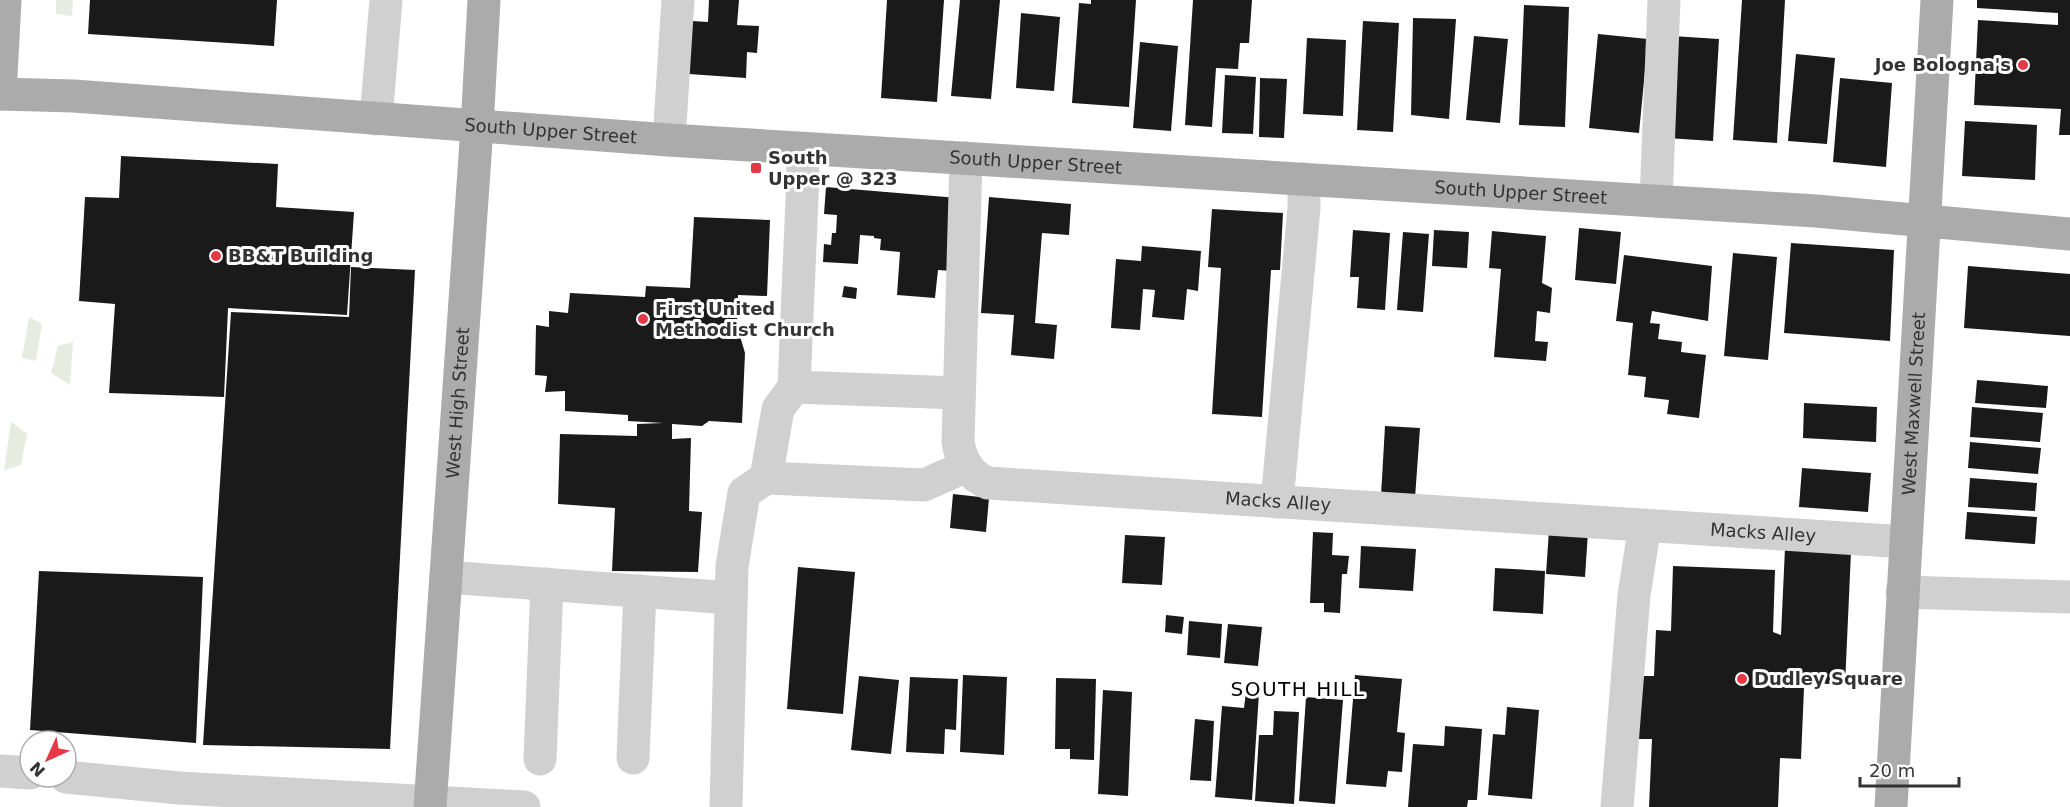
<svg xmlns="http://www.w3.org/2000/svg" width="2070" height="807" font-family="'DejaVu Sans',sans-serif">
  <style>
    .green { fill: #e6ecdf }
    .building { fill: #1a1a1a }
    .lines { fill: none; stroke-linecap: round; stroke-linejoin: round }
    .minor { stroke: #d0d0d0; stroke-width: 33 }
    .major { stroke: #ababab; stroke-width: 33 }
    .poi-dot { fill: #e63946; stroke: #fff; stroke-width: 2 }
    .labels { text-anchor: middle; stroke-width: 6; stroke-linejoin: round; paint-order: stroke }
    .poi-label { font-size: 18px; font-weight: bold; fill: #333; stroke: #fff; text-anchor: start }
    .street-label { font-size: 18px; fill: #333; stroke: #fff }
    .neighbourhood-label { font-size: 20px; letter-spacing: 1.5px; fill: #000; stroke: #fff }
  </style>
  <rect width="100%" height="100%" fill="#fff"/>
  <g class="green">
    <path d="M56 0H73L72 16 56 14Z"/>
    <path d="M29 317 42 324 36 361 22 358Z"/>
    <path d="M73 342 70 385 51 373 58 346Z"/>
    <path d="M11 422 27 434 21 465 4 470Z"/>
  </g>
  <g class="building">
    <path d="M90 0H277L274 46 88 34Z"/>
    <path d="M709 0H739L737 25 759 26 757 53 747 52 746 78 689 74 692 21 708 22Z"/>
    <path d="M887 0H944L937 102 881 98Z"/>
    <path d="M960 0H1000L991 99 951 96Z"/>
    <path d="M1091 0H1136L1129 107 1072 103 1079 3 1091 4Z"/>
    <path d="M1193 0H1252L1249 43H1240L1238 69 1216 68 1212 127 1185 125Z"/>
    <path d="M1742 0H1785L1777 143 1733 140Z"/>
    <path d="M1977 0H2070V135H2059L2061 109 1974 105 1978 20 2058 25V13L1977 8Z"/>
    <path d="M1524 5 1569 7 1565 127 1519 125Z"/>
    <path d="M1021 13 1060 17 1054 91 1016 88Z"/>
    <path d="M1413 18 1456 19 1449 119 1411 115Z"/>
    <path d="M1363 21 1399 23 1393 132 1357 130Z"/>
    <path d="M1598 34 1648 39 1639 133 1589 128Z"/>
    <path d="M1474 36 1508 39 1500 123 1466 120Z"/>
    <path d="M1672 36 1719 39 1713 141 1667 138Z"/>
    <path d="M1307 38 1346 40 1343 116 1303 114Z"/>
    <path d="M1140 42 1178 46 1171 131 1133 128Z"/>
    <path d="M1796 54 1835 58 1827 144 1788 141Z"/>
    <path d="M1225 75 1256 77 1253 134 1222 133Z"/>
    <path d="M1260 78 1287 79 1284 138 1259 137Z"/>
    <path d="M1840 78 1892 83 1886 167 1833 162Z"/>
    <path d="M1965 121 2037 125 2035 180 1962 176Z"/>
    <path d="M121 156 278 164 276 207 354 212 347 315 228 308 224 397 109 393 115 304 79 301 85 197 119 198Z"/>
    <path d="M826 187 958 198 953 271 938 270 935 298 897 295 900 252 880 250 881 239 874 238V236L860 235 858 264 823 262 824 244 831 245 832 233H836L837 215 824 214Z"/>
    <path d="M989 197 1071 204 1069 235 1042 233 1035 323 1057 325 1054 359 1011 355 1014 315 981 313Z"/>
    <path d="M1212 209 1283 213 1280 270H1271L1262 417 1212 414 1221 268 1208 267Z"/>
    <path d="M694 217 770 220 767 296 738 295 737 326 745 353 742 423 709 421 702 426 672 424V439L691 438 689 511 702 512 698 572 612 571 615 508 558 504 560 434 637 436V424L663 423 628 421V415L565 411V391L545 392 547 376 535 375 536 325 549 327V311L568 313 570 293 645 297 646 286 690 288Z"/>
    <path d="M1579 228 1621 232 1616 284 1575 280Z"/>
    <path d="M1353 230 1390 233 1385 310 1357 308 1359 277H1350Z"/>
    <path d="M1434 230 1469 232 1467 268 1432 266Z"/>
    <path d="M1492 231 1546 236 1542 283 1552 288 1550 313 1537 311 1535 341 1548 342 1546 361 1494 357 1501 269 1489 268Z"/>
    <path d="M1403 232 1429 234 1423 312 1397 310Z"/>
    <path d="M1791 243 1894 250 1890 341 1784 333Z"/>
    <path d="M1142 246 1201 251 1198 291 1187 289 1184 320 1152 317 1155 290 1143 289 1140 330 1111 328 1116 259 1141 261Z"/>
    <path d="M1733 253 1777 257 1768 360 1724 356Z"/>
    <path d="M1624 255 1712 266 1708 321 1652 311 1650 323 1660 324 1658 339 1682 342 1681 352 1706 355 1699 418 1667 414 1669 400 1644 397 1646 377 1628 375 1633 323 1616 321Z"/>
    <path d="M1968 266 2070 274V336L1964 328Z"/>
    <path d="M351 267 415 270 390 749 203 745 231 312 349 317Z"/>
    <path d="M844 286 857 288 856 299 842 297Z"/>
    <path d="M1977 380 2048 386 2046 408 1975 403Z"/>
    <path d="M1804 403 1877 407 1876 442 1803 438Z"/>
    <path d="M1972 407 2043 413 2040 442 1970 437Z"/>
    <path d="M1385 426 1420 428 1415 498 1381 496Z"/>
    <path d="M1970 442 2041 448 2038 474 1968 468Z"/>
    <path d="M1802 468 1871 473 1868 512 1799 507Z"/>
    <path d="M1970 478 2037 483 2035 511 1968 507Z"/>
    <path d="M953 494 989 498 986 532 950 528Z"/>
    <path d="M1967 512 2037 517 2035 544 1965 539Z"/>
    <path d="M1549 530 1588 532 1585 577 1546 574Z"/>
    <path d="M1313 532 1333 533 1332 555 1349 556 1347 574H1342L1340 613 1324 612V603H1310Z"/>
    <path d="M1125 535 1165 537 1162 585 1122 583Z"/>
    <path d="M1361 546 1416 549 1413 591 1359 588Z"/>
    <path d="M1785 548 1851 552 1845 685 1783 681V687L1804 688 1801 759 1780 758 1778 807H1649L1652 739H1637L1639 676H1654L1656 630 1671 631 1673 566 1775 570 1773 632 1781 635Z"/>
    <path d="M798 567 855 572 843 714 787 709Z"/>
    <path d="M1495 568 1545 571 1543 614 1493 611Z"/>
    <path d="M39 571 203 577 196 743 30 730Z"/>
    <path d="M1166 615 1184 617 1182 634 1165 632Z"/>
    <path d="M1189 621 1222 624 1220 658 1187 655Z"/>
    <path d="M1228 624 1262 627 1258 666 1224 663Z"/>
    <path d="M963 675 1007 677 1004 755 960 752Z"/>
    <path d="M1355 675 1402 679 1397 732 1405 733 1402 772 1388 771 1386 787 1346 784Z"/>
    <path d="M859 676 899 680 891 754 851 750Z"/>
    <path d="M910 677 958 679 956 730 945 729 944 754 906 752Z"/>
    <path d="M1056 678 1096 679 1094 760 1070 759V749H1055Z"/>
    <path d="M1103 690 1132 692 1128 796 1098 794Z"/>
    <path d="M1246 692 1259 693 1252 800 1215 797 1222 706 1244 708Z"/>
    <path d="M1306 697 1343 700 1335 804 1299 801Z"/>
    <path d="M1507 707 1539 710 1532 799 1488 795 1493 734 1505 735Z"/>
    <path d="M1274 711 1299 712 1294 804 1255 801 1259 735H1273Z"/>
    <path d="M1195 719 1214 721 1211 781 1190 780Z"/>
    <path d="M1445 726 1482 729 1477 800H1468L1467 807H1408L1413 744 1444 746Z"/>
  </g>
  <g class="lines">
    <g class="minor">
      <path d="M376 119 386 0"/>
      <path d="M669 140 678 0"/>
      <path id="s1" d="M966 158 958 442C961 461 970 476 988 483L1906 542"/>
      <path d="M1656 201 1664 0"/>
      <path d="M794 387 959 393"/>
      <path d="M766 478 778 409 794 387 803 175 802 149"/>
      <path d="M1277 502 1304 208V179"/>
      <path d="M446 577 731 598"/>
      <path d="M1902 592 2070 597"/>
      <path d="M633 758 640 591"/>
      <path d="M540 759 547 584"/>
      <path d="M0 771 30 773"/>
      <path d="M66 777 179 788 524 807"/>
      <path d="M726 807 732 566 744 493 766 478 924 485 967 466"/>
      <path d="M1617 807 1634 595 1645 525"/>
    </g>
    <g class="major">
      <path id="s2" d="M0 94 74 96 669 140 1816 211 2070 234"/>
      <path d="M0 94 5 0"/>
      <path id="s3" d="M430 807 477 127 484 0"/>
      <path id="s4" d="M1891 807 1937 0"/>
    </g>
  </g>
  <g class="poi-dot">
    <circle cx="2023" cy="65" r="6"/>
    <rect x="750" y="162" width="12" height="12" rx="3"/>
    <circle cx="216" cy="256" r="6"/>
    <circle cx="643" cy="319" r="6"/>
    <circle cx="1742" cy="679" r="6"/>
  </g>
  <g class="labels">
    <g class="poi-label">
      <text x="2011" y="71" text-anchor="end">Joe Bologna's</text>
      <text x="768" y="164">South<tspan x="768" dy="21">Upper @ 323</tspan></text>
      <text x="228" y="262">BB&amp;T Building</text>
      <text x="655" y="315">First United<tspan x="655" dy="21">Methodist Church</tspan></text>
      <text x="1754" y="685">Dudley Square</text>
    </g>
    <g class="street-label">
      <text dy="6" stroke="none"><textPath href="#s2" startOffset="552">South Upper Street</textPath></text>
      <text dy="6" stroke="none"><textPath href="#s2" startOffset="1038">South Upper Street</textPath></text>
      <text dy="6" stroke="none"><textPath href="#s2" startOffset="1524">South Upper Street</textPath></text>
      <text dy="6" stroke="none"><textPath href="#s3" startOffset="405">West High Street</textPath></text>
      <text dy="6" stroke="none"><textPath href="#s4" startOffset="404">West Maxwell Street</textPath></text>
      <text dy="6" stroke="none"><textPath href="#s1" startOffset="628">Macks Alley</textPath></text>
      <text dy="6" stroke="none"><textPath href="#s1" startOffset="1114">Macks Alley</textPath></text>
    </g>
    <g class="neighbourhood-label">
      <text x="1298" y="696">SOUTH HILL</text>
    </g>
  </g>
  <g transform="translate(48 759) rotate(225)"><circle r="28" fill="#ffffff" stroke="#adadad" stroke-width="1.5"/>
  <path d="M0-4.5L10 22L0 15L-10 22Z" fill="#e63946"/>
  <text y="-9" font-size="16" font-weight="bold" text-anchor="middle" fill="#333333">N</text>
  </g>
  <path d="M1860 777v9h99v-9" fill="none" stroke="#333333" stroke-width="3"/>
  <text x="1869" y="777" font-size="18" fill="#333333" stroke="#ffffff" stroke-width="4.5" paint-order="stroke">20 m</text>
</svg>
